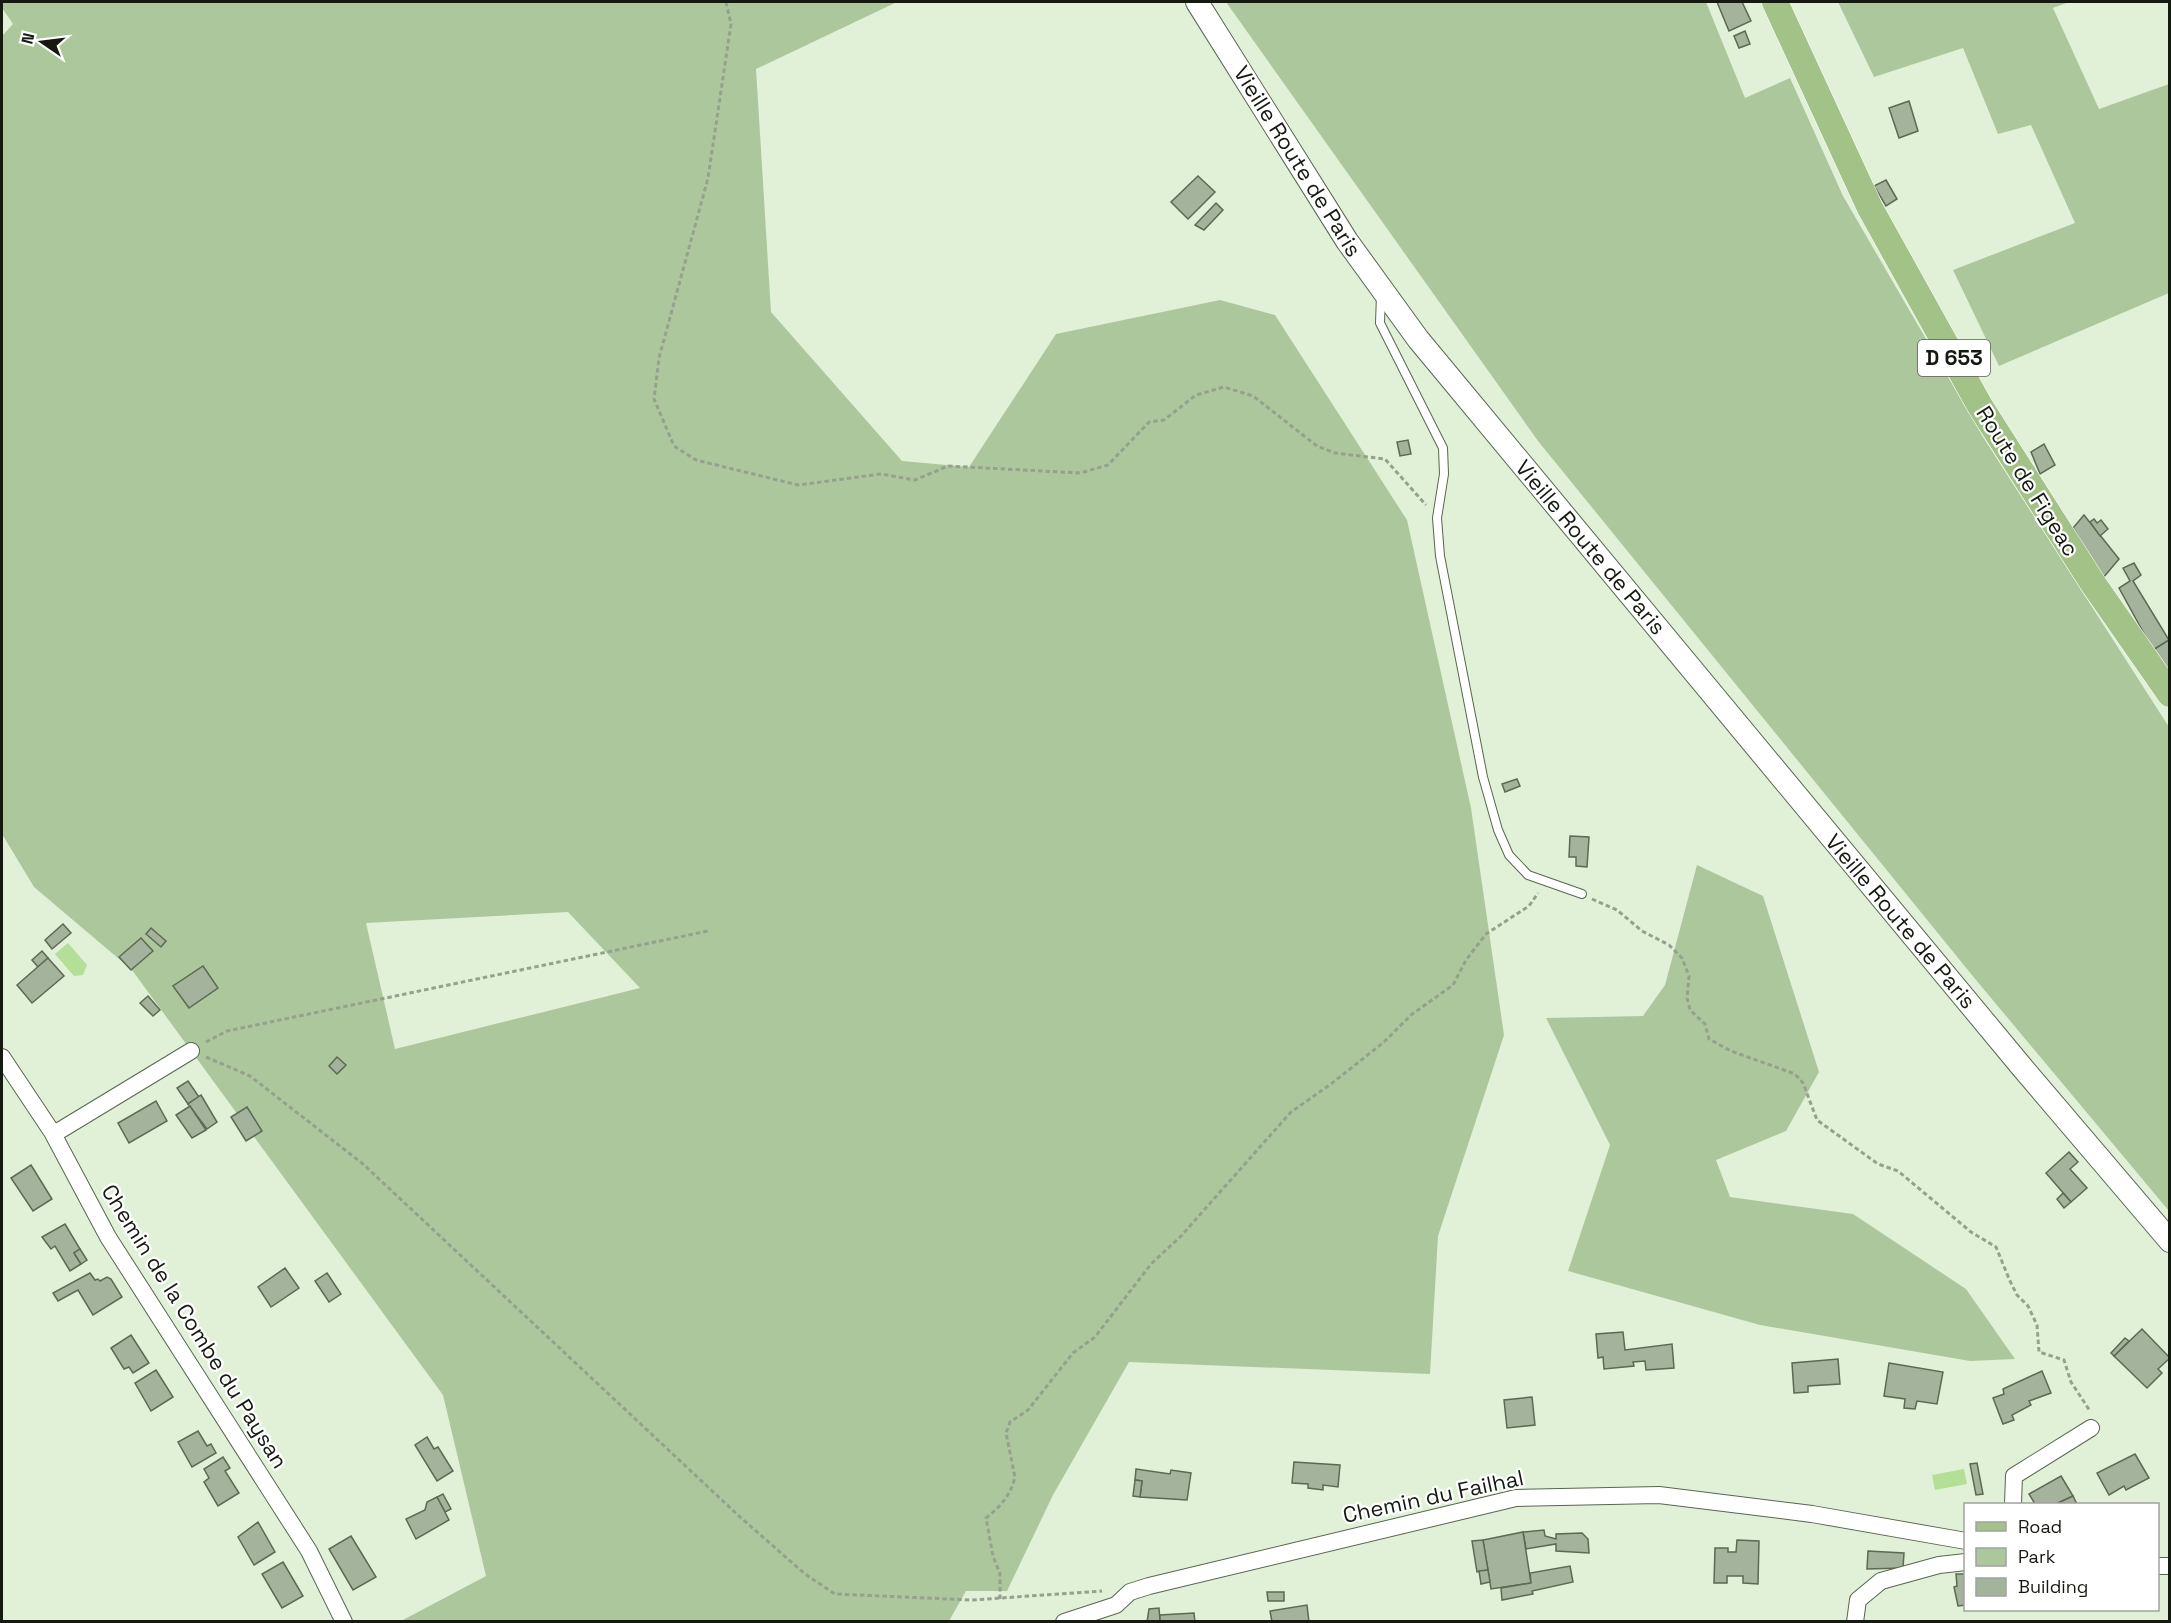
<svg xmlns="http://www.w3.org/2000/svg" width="2171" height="1623" font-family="'Space Grotesk',sans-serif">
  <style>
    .green { fill: #adc79c; fill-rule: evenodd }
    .water { fill: #b3df96 }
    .building { fill: #a4b39b; stroke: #5c6953; stroke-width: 1.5 }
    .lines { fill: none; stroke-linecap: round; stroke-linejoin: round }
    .lane-casing { stroke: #586650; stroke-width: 10 }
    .street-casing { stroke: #586650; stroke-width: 18 }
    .secondary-casing { stroke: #586650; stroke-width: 24 }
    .primary-casing { stroke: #fff; stroke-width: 27 }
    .path { stroke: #95a08d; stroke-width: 3; stroke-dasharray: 4.5 3; stroke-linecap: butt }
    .lane { stroke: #fff; stroke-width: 8 }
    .street { stroke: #fff; stroke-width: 16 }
    .secondary { stroke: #fff; stroke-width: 22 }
    .primary { stroke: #a2c288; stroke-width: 26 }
    .labels { text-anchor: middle; stroke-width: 4.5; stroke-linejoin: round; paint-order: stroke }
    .shield { fill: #fff; stroke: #5b5f58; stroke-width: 1.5 }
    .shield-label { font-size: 21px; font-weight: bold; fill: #151a11 }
    .street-label { font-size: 22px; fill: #151a11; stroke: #fff }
  </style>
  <rect width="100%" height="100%" fill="#e1f1d7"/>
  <g class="green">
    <path d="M2 2H897L756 69 771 312 902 461 969 467 1056 334 1220 300 1275 315 1407 520 1471 808 1504 1035 1438 1236 1430 1374 1129 1362 1053 1495 1007 1591H966L949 1621H401L486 1576 443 1395 132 970 34 887 2 834V36L13 24 2 8ZM568 912 640 988 395 1049 366 923Z"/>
    <path d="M1226 2H1706L1745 98 1790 78 1843 196 1983 437 2169 727V1211L1976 980 1538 441Z"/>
    <path d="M1838 2H2069L2053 8 2099 109 2169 84V293L1999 366 1953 270 2075 223 2031 125 1998 134 1963 48 1874 77Z"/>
    <path d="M1697 865 1763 896 1819 1072 1786 1131 1716 1160 1730 1197 1853 1214 1966 1289 2015 1359 1970 1361 1760 1325 1568 1271 1610 1145 1546 1018 1643 1016 1665 985Z"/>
  </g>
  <g class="water">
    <path d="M68 943 87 965 83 975 74 976 55 954Z"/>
    <path d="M1964 1469 1967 1484 1935 1490 1932 1475Z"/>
  </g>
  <g class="building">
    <path d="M1717 2H1742L1751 21 1729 31Z"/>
    <path d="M1745 31 1750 44 1739 48 1734 36Z"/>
    <path d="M1909 101 1918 131 1899 138 1889 108Z"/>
    <path d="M1198 176 1215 192 1188 219 1171 202Z"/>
    <path d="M1886 180 1897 199 1886 206 1874 186Z"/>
    <path d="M1216 203 1223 210 1204 230 1195 225Z"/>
    <path d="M1408 440 1411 454 1400 456 1397 442Z"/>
    <path d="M2044 444 2055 465 2040 474 2031 452Z"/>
    <path d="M2084 515 2119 559 2103 578 2073 528Z"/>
    <path d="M2094 519 2097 523 2101 520 2108 529 2100 536 2090 522Z"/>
    <path d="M2134 563 2141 575 2133 581 2169 640 2153 650 2119 588 2130 581 2123 568Z"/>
    <path d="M2169 640 2170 681 2153 650Z"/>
    <path d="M1517 779 1520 786 1505 792 1502 784Z"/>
    <path d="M1570 836 1589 837 1587 867 1576 866V857H1569Z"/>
    <path d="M63 924 71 933 52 949 45 940Z"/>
    <path d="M151 928 166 941 161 947 146 934Z"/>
    <path d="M141 938 153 951 131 970 119 957Z"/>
    <path d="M42 951 48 958 38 967 32 960Z"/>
    <path d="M48 958 64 976 32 1003 17 985Z"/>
    <path d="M203 966 218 988 189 1008 173 986Z"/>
    <path d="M148 996 160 1010 153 1016 140 1003Z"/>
    <path d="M337 1057 346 1065 337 1074 329 1066Z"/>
    <path d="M188 1081 199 1097 188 1104 177 1088Z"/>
    <path d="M201 1095 217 1122 207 1129 188 1104Z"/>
    <path d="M156 1101 167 1121 129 1143 118 1123Z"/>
    <path d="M190 1106 206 1130 192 1138 176 1115Z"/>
    <path d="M247 1107 262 1131 246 1141 231 1117Z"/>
    <path d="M2069 1152 2078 1162 2070 1169 2087 1188 2071 1202 2046 1173Z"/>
    <path d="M31 1165 52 1199 33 1211 11 1178Z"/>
    <path d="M2063 1193 2071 1202 2064 1208 2057 1199Z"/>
    <path d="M65 1224 80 1249 74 1253 81 1264 70 1271 55 1246 51 1249 42 1237Z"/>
    <path d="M80 1249 87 1260 81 1264 74 1253Z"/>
    <path d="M285 1268 299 1288 271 1307 258 1287Z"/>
    <path d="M90 1273 95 1280 98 1279 100 1281 107 1277 111 1279 122 1297 93 1315 78 1290 58 1301 53 1293Z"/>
    <path d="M327 1273 341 1294 329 1302 315 1281Z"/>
    <path d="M2142 1329 2170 1358 2158 1369 2162 1373 2147 1388 2114 1356Z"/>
    <path d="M1623 1332 1625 1350 1672 1344 1674 1368 1646 1370 1645 1361 1633 1362 1634 1366 1604 1369 1603 1357 1598 1358 1596 1334Z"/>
    <path d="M131 1335 149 1363 133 1373 129 1367 124 1369 111 1348Z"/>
    <path d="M2125 1338 2129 1341 2114 1356 2111 1353Z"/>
    <path d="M1838 1359 1840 1384 1808 1386V1392L1794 1393 1792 1363Z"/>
    <path d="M1889 1363 1943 1372 1937 1404 1917 1401 1915 1409 1904 1408 1905 1399 1884 1396Z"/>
    <path d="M156 1370 173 1397 151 1411 135 1383Z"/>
    <path d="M2042 1371 2051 1393 2029 1401 2031 1405 2012 1415 2014 1420 2003 1424 1993 1398 2004 1394 2003 1389Z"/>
    <path d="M1532 1397 1535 1425 1507 1428 1504 1400Z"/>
    <path d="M198 1431 207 1446 211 1444 216 1453 192 1467 178 1442Z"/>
    <path d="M427 1437 434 1449 438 1447 453 1471 437 1481 415 1445Z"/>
    <path d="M2135 1454 2149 1478 2126 1490 2124 1486 2109 1495 2097 1473Z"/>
    <path d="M223 1457 230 1468 225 1471 239 1493 218 1506 204 1482 209 1478 204 1469Z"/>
    <path d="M1294 1462 1340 1465 1338 1487 1323 1485V1490L1308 1488V1484L1292 1483Z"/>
    <path d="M1977 1463 1983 1494 1976 1495 1970 1464Z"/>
    <path d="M1136 1469 1170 1474 1171 1470 1191 1473 1187 1500 1140 1497 1142 1481 1135 1480Z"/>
    <path d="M2061 1476 2073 1496 2056 1504H2035L2029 1494Z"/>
    <path d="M1135 1480 1142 1481 1140 1497 1133 1496Z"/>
    <path d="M443 1494 451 1509 445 1512 437 1497Z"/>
    <path d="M2073 1496 2077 1504H2056Z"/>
    <path d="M437 1497 449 1520 416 1539 406 1519 425 1510 427 1502Z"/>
    <path d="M258 1522 275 1552 254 1565 238 1537Z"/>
    <path d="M1544 1530 1545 1536 1556 1539V1534L1582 1533 1588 1539 1589 1553 1556 1551V1544L1526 1549 1523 1532Z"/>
    <path d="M1523 1532 1531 1583 1491 1589 1483 1540Z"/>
    <path d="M351 1536 376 1577 353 1590 329 1549Z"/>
    <path d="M1483 1540 1488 1570 1477 1572 1472 1541Z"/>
    <path d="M1737 1540 1759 1541 1758 1584 1743 1583V1576H1727V1583H1714L1715 1548H1728V1552H1736Z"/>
    <path d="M1868 1551 1904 1553 1903 1568 1867 1569Z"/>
    <path d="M283 1562 303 1596 282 1608 262 1574Z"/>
    <path d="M1570 1566 1573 1582 1532 1591 1533 1594 1502 1600 1501 1588 1531 1583 1530 1573Z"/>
    <path d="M1488 1570 1490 1582 1481 1584 1479 1571Z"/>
    <path d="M1956 1574H1966V1605L1958 1606 1954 1587 1957 1586Z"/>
    <path d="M1267 1592H1284V1601H1268Z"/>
    <path d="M1307 1605 1309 1622H1272L1270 1611Z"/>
    <path d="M1159 1608 1160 1621 1147 1622 1149 1609Z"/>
    <path d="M1194 1613 1195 1622H1160V1615Z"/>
  </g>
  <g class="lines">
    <defs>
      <path id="lane" d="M1381 295 1380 323 1443 448 1444 474 1437 518 1440 556 1483 777 1498 830 1509 855 1528 875 1582 894"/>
      <g id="street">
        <path d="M2 1057 52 1132 108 1237 309 1551 344 1622"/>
        <path d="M54 1134 191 1051"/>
        <path d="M2013 1504 2014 1476 2091 1428"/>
        <path d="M2158 1566H2170"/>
        <path d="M1064 1622 1116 1605 1130 1592 1149 1586 1516 1498 1659 1495 1812 1514 1966 1541"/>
        <path d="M1855 1622 1858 1600 1881 1581 1939 1565 1966 1562"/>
      </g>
      <path id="secondary" d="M1197 2 1347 241 1418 339 2021 1066 2170 1241"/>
      <path id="primary" d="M1775 2 1870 208 1980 406 2092 582 2170 694"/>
    </defs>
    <use href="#lane" class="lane-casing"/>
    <use href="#street" class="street-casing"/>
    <use href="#secondary" class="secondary-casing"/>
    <use href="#primary" class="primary-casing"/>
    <g class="path">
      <path d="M726 2 731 24 708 178 659 358 654 399 674 446 696 460 798 485 881 474 915 480 948 466 1080 473 1108 465 1149 422 1164 420 1196 395 1224 387 1253 396 1317 446 1335 453 1385 459 1426 505"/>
      <path d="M1592 899 1617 910 1642 931 1669 945 1682 958 1689 976 1687 998 1690 1010 1705 1024 1709 1039 1731 1051 1795 1074 1803 1083 1817 1120 1878 1164 1898 1171 1971 1232 1996 1247 2010 1281 2017 1295 2028 1306 2037 1325 2039 1352 2064 1360 2071 1382 2090 1411"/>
      <path d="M206 1042 227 1031 708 931"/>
      <path d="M206 1057 250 1076 363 1164 740 1517 805 1574 835 1594 972 1600 1102 1591"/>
      <path d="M1000 1599V1574L993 1556 986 1518C1000 1507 1011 1495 1015 1477L1006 1433 1010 1422 1028 1410 1073 1353 1095 1337 1151 1264 1181 1236 1291 1112 1331 1084 1384 1042 1411 1015 1453 985 1466 960 1486 934 1529 906 1538 893"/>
    </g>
    <use href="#lane" class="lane"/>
    <use href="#street" class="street"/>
    <use href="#secondary" class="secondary"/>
    <use href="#primary" class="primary"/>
  </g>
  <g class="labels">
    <rect class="shield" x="1918" y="340" width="72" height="36" rx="4.5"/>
    <g class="shield-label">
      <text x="1954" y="365">D 653</text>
    </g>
    <g class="street-label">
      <text transform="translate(1298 161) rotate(58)" y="8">Vieille Route de Paris</text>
      <text transform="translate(2028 481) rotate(58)" y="8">Route de Figeac</text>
      <text transform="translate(1591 547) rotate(50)" y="8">Vieille Route de Paris</text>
      <text transform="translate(1901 921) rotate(50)" y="8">Vieille Route de Paris</text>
      <text transform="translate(195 1326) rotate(58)" y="8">Chemin de la Combe du Paysan</text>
      <text transform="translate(1433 1496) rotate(-12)" y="8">Chemin du Failhal</text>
    </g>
  </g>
  <rect width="2171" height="1623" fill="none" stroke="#151a11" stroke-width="6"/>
  <rect x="1964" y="1503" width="195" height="108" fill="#ffffff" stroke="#a1a3a0" stroke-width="1.5"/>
  <rect x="1976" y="1522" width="30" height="9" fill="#a2c288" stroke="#a1a3a0" stroke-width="1.5"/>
  <text x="2018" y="1533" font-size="18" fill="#151a11">Road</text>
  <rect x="1976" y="1548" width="30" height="18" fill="#adc79c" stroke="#a1a3a0" stroke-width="1.5"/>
  <text x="2018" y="1563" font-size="18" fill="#151a11">Park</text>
  <rect x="1976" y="1578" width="30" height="18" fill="#a4b39b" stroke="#a1a3a0" stroke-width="1.5"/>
  <text x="2018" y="1593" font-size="18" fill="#151a11">Building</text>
  <g transform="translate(42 42) rotate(284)" stroke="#ffffff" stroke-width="4.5" paint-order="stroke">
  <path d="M0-4.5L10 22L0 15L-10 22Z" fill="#151a11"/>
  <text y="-9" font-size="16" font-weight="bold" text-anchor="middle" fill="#151a11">N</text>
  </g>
</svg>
